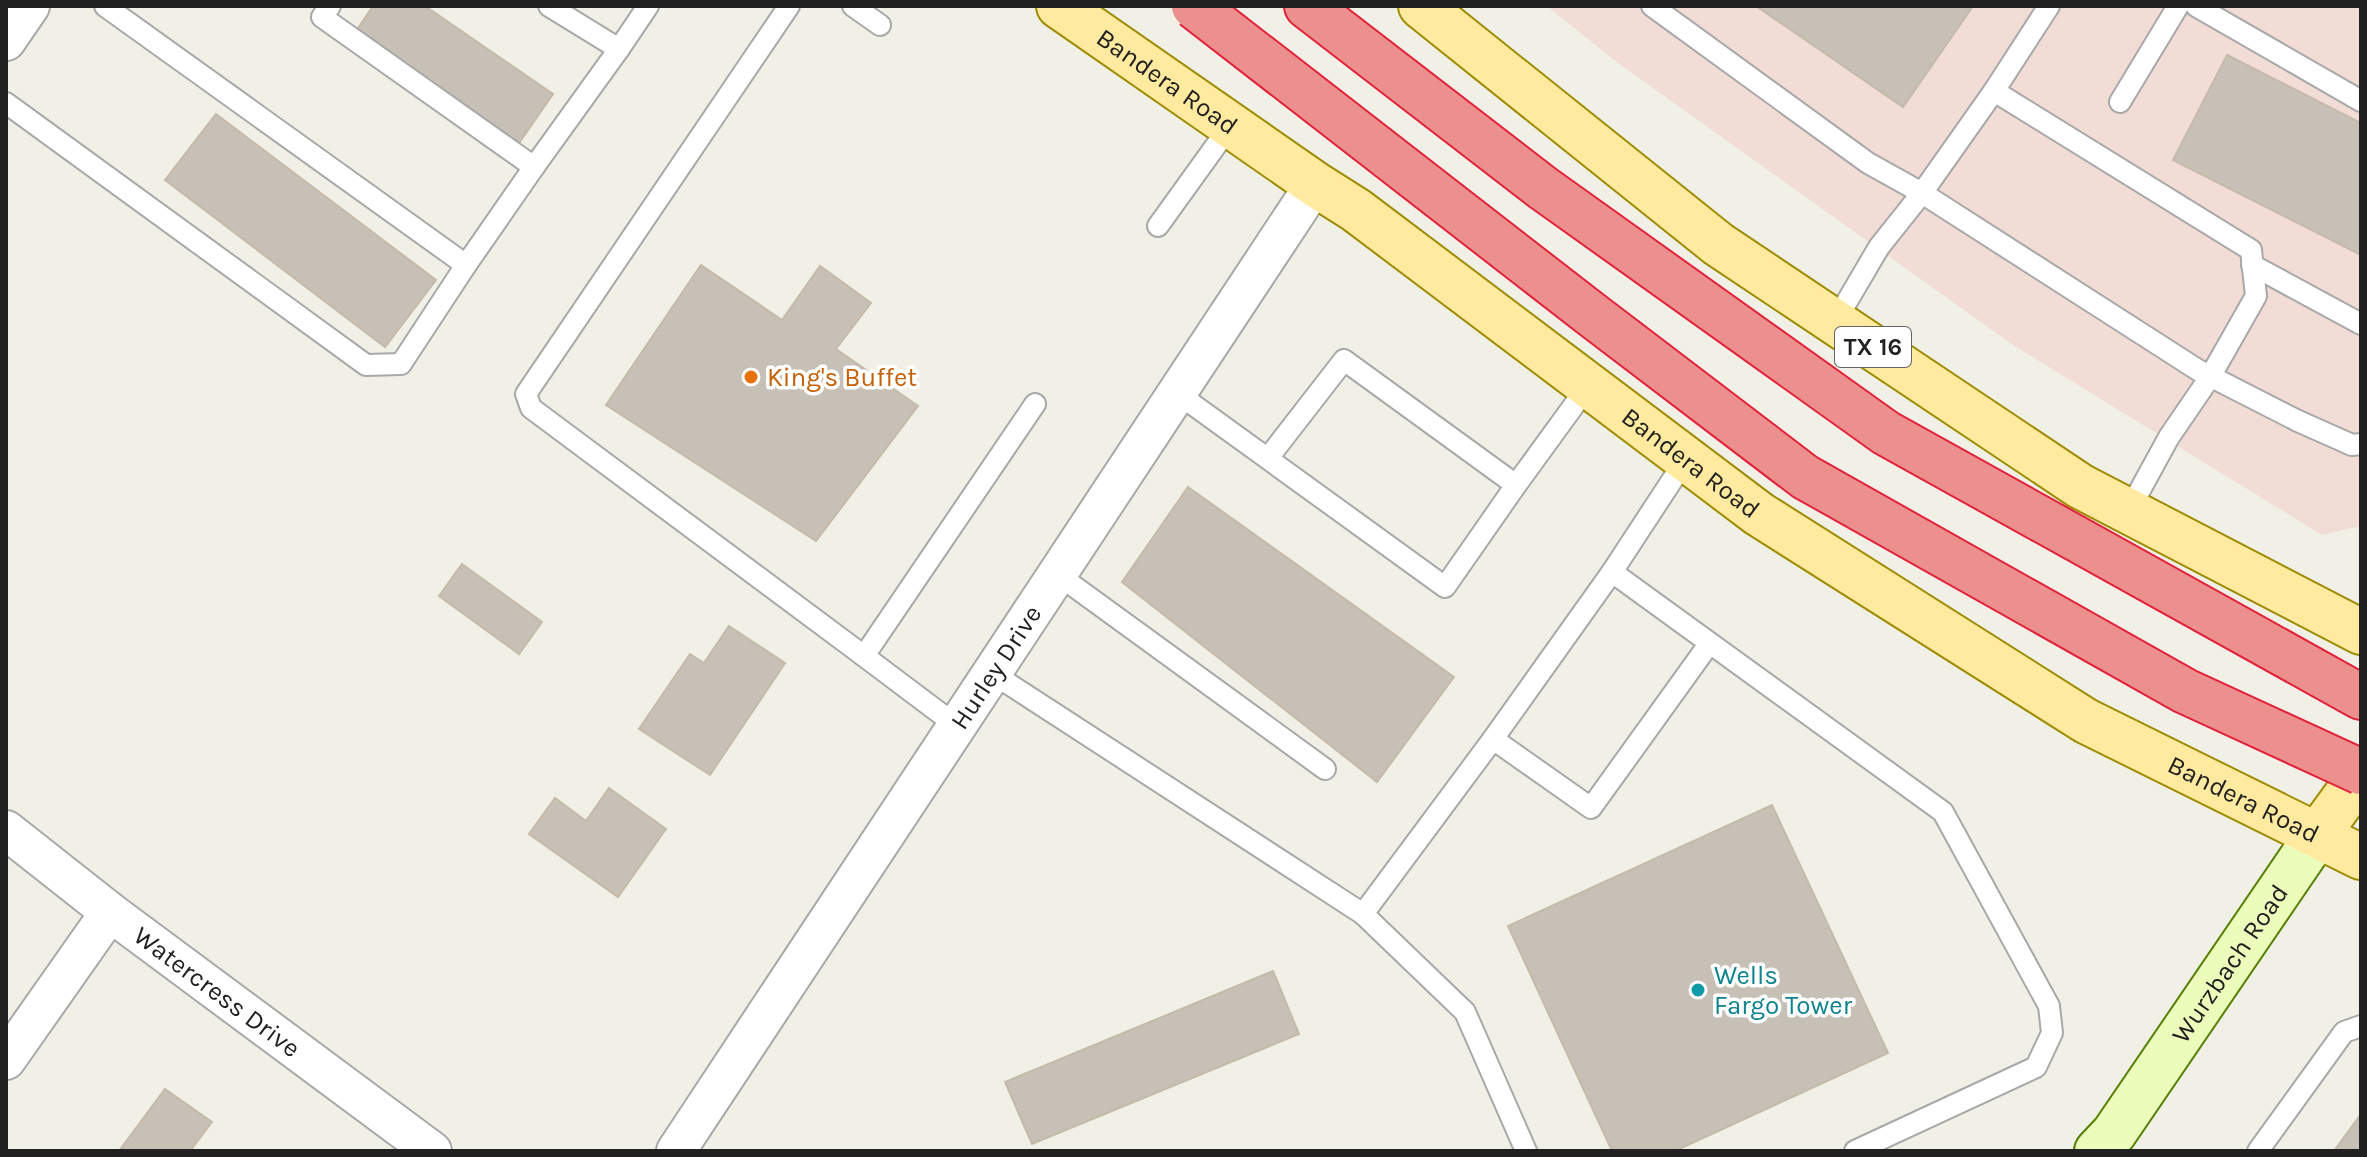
<svg xmlns="http://www.w3.org/2000/svg" width="2367" height="1157" font-family="Karla,sans-serif">
  <style>
    .commercial { fill: #f2ddd6 }
    .building { fill: #c7c0b6; stroke: #c4baa9; stroke-width: 2 }
    .lines { fill: none; stroke-linecap: round; stroke-linejoin: round }
    .service-casing { stroke: #a8a8a8; stroke-width: 24 }
    .minor-casing { stroke: #a8a8a8; stroke-width: 42 }
    .secondary-casing { stroke: #567f01; stroke-width: 48 }
    .primary-casing { stroke: #9e8b00; stroke-width: 48 }
    .motorway-casing { stroke: #e2223b; stroke-width: 48 }
    .service { stroke: #fff; stroke-width: 20 }
    .minor { stroke: #fff; stroke-width: 38 }
    .secondary { stroke: #ebfcbb; stroke-width: 44 }
    .primary { stroke: #ffea9f; stroke-width: 44 }
    .motorway { stroke: #eb908d; stroke-width: 44 }
    .motorway-bridge-casing { stroke: #e2223b; stroke-width: 48; stroke-linecap: butt }
    .motorway-bridge { stroke: #eb908d; stroke-width: 44 }
    .food-dot { fill: #e8710a; stroke: #fff; stroke-width: 3 }
    .culture-dot { fill: #0f9aa8; stroke: #fff; stroke-width: 3 }
    .labels { text-anchor: middle; stroke-width: 7; stroke-linejoin: round; paint-order: stroke }
    .shield { fill: #fff; stroke: #646464; stroke-width: 2 }
    .shield-label { font-size: 24px; font-weight: bold; fill: #212121 }
    .street-label { font-size: 26px; fill: #212121; stroke: #fff }
    .food-label { font-size: 26px; fill: #c56008; stroke: #fff; text-anchor: start }
    .culture-label { font-size: 26px; fill: #0d838f; stroke: #fff; text-anchor: start }
  </style>
  <rect width="100%" height="100%" fill="#f1f0e7"/>
  <path class="commercial" d="M1547 6H2361V526L2322 535 2013 345 1618 63Z"/>
  <g class="building">
    <path d="M373 6H425L553 94 519 143 356 31Z"/>
    <path d="M1756 6H1973L1903 107Z"/>
    <path d="M2227 55 2361 123V255L2173 160Z"/>
    <path d="M216 114 436 280 385 347 165 180Z"/>
    <path d="M701 265 782 320 820 266 871 303 836 349 918 406 816 541 606 405Z"/>
    <path d="M1188 487 1454 677 1377 782 1122 582Z"/>
    <path d="M462 564 542 622 519 654 439 596Z"/>
    <path d="M729 626 785 663 710 775 639 729 690 654 704 663Z"/>
    <path d="M609 788 666 829 618 897 529 834 555 798 586 821Z"/>
    <path d="M1772 805 1888 1053 1675 1151H1612L1508 926Z"/>
    <path d="M1273 971 1299 1034 1032 1144 1005 1082Z"/>
    <path d="M165 1089 212 1122 190 1151H119Z"/>
    <path d="M2361 1114V1151H2334Z"/>
  </g>
  <g class="lines">
    <defs>
      <g id="service">
        <path d="M105 6 466 265"/>
        <path d="M549 6 619 49 648 6"/>
        <path d="M789 6 526 394 531 408 864 656 1035 404"/>
        <path d="M853 6 880 25"/>
        <path d="M1652 6 1868 163 1922 193 2198 370 2298 421 2352 445 2361 444"/>
        <path d="M2196 6 2361 101"/>
        <path d="M1994 91 2251 250 2256 296 2210 377 2169 437 2128 512"/>
        <path d="M2120 102 2178 6"/>
        <path d="M6 103 366 365 401 364 466 265 534 167 322 17 330 6"/>
        <path d="M534 167 619 49"/>
        <path d="M1158 226 1230 126"/>
        <path d="M2252 265 2361 324"/>
        <path d="M1835 322 1879 247 1922 193 1994 91 2049 6"/>
        <path d="M1177 393 1445 587 1516 485 1344 360 1268 458"/>
        <path d="M1516 485 1588 386"/>
        <path d="M1612 572 1686 459"/>
        <path d="M1057 574 1325 769"/>
        <path d="M864 656 957 726"/>
        <path d="M992 673 1363 914 1493 739 1612 572 1943 812 2049 1006 2052 1033 2036 1067 1855 1151"/>
        <path d="M1493 739 1591 808 1709 644"/>
        <path d="M1363 914 1465 1012 1526 1151"/>
        <path d="M2258 1151 2344 1032 2361 1026"/>
      </g>
      <g id="minor">
        <path d="M6 41 30 6"/>
        <path id="s1" d="M6 830 110 912 432 1151"/>
        <path d="M6 1060 110 912"/>
        <path id="s2" d="M676 1151 1315 184"/>
      </g>
      <g id="secondary">
        <path id="s3" d="M2097 1151 2114 1133 2318 834"/>
      </g>
      <g id="primary">
        <path id="s4" d="M1059 6 1315 184 1356 210 1759 514 2086 721 2361 857"/>
        <path d="M1421 6 1718 244 2080 486 2361 632"/>
        <path d="M2318 834 2361 775"/>
      </g>
      <path id="motorway" d="M1307 6 1543 188 1886 433 2361 697"/>
    </defs>
    <use href="#service" class="service-casing"/>
    <use href="#minor" class="minor-casing"/>
    <use href="#secondary" class="secondary-casing"/>
    <use href="#primary" class="primary-casing"/>
    <use href="#motorway" class="motorway-casing"/>
    <use href="#service" class="service"/>
    <use href="#minor" class="minor"/>
    <use href="#secondary" class="secondary"/>
    <use href="#primary" class="primary"/>
    <use href="#motorway" class="motorway"/>
    <defs>
      <path id="motorway-bridge" d="M1194 6 1591 314 1805 477 2185 691 2361 772"/>
    </defs>
    <use href="#motorway-bridge" class="motorway-bridge-casing"/>
    <use href="#motorway-bridge" class="motorway-bridge"/>
  </g>
  <circle class="food-dot" cx="751" cy="377" r="8"/>
  <circle class="culture-dot" cx="1698" cy="990" r="8"/>
  <g class="labels">
    <rect class="shield" x="1835" y="327" width="76" height="40" rx="6"/>
    <g class="shield-label">
      <text x="1873" y="355">TX 16</text>
    </g>
    <g class="street-label">
      <text dy="9" stroke="none"><textPath href="#s4" startOffset="132">Bandera Road</textPath></text>
      <text dy="9" stroke="none"><textPath href="#s4" startOffset="780">Bandera Road</textPath></text>
      <text dy="9" stroke="none"><textPath href="#s2" startOffset="580">Hurley Drive</textPath></text>
      <text dy="9" stroke="none"><textPath href="#s4" startOffset="1428">Bandera Road</textPath></text>
      <text dy="9" stroke="none"><textPath href="#s3" startOffset="230">Wurzbach Road</textPath></text>
      <text dy="9" stroke="none"><textPath href="#s1" startOffset="266">Watercress Drive</textPath></text>
    </g>
    <g class="food-label">
      <text x="767" y="386">King's Buffet</text>
    </g>
    <g class="culture-label">
      <text x="1714" y="984">Wells<tspan x="1714" dy="30">Fargo Tower</tspan></text>
    </g>
  </g>
  <rect width="2367" height="1157" fill="none" stroke="#212121" stroke-width="16"/>
</svg>
